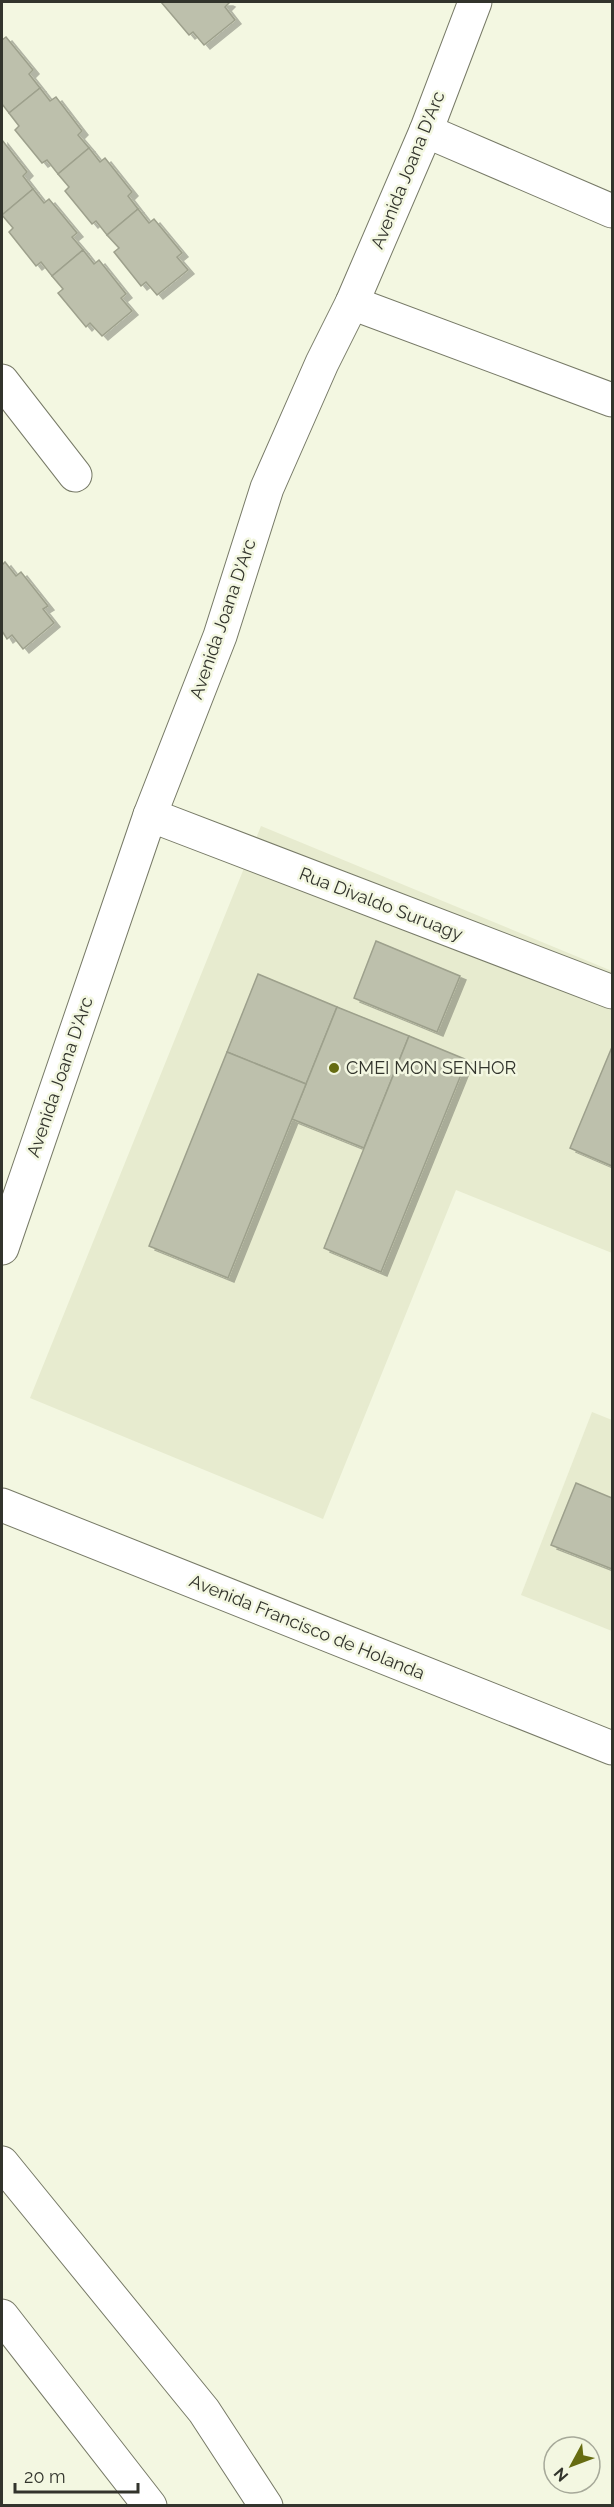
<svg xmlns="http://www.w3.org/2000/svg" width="614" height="2507" font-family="Raleway,sans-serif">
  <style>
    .built { fill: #e7ebcf }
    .building { fill: #bdc0ac; stroke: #9da08c; stroke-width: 1.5; filter: url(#shadow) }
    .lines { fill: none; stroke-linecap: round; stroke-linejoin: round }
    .street-casing { stroke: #777a67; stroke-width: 35 }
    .secondary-casing { stroke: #777a67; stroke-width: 35 }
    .street { stroke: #fff; stroke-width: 33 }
    .secondary { stroke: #fff; stroke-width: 33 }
    .poi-dot { fill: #666c11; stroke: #f3f7e1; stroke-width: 2 }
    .labels { text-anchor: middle; stroke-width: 5; stroke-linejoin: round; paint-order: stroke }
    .street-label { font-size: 18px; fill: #32342c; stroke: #f3f7e1 }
    .poi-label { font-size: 18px; fill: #32342c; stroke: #f3f7e1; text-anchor: start }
  </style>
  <defs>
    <filter id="shadow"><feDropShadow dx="6" dy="4" stdDeviation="0" flood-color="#0004"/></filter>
  </defs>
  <rect width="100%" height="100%" fill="#f3f7e1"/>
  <g class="built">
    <path d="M261 826 612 971V1253L456 1190 323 1519 30 1398Z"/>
    <path d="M592 1412 612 1420V1631L521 1595Z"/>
  </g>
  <g class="building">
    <path d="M161 2H227L229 3 225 7 235 20 204 45 193 32 189 35Z"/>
    <path d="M6 37 33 70 29 74 40 88 9 113 2 104V40Z"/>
    <path d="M40 88 50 101 56 97 82 131 78 135 89 148 58 174 47 160 42 163 15 130 19 126 9 113Z"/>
    <path d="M2 140 27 172 23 176 33 189 2 215Z"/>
    <path d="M89 148 100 162 105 158 132 192 128 196 138 209 107 235 96 221 92 224 65 191 69 187 58 174Z"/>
    <path d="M33 189 44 203 49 199 77 233 72 237 83 250 52 276 41 262 36 266 9 232 13 228 2 215Z"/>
    <path d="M138 209 149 223 154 219 182 253 177 257 188 270 157 295 146 282 141 286 114 252 119 248 107 235Z"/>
    <path d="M83 250 94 264 99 260 126 294 121 298 132 311 102 336 90 323 86 327 58 293 63 289 52 276Z"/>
    <path d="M5 562 16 576 21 572 48 606 43 609 54 623 23 649 12 635 7 639 2 631V565Z"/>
    <path d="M376 941 460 976 437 1032 354 998Z"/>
    <path d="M258 974 337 1007 306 1084 227 1052Z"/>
    <path d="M337 1007 409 1036 364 1148 292 1119Z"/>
    <path d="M409 1036 467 1060 381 1272 324 1248Z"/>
    <path d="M612 1047V1166L570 1148Z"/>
    <path d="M227 1052 306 1084 228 1278 149 1246Z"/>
    <path d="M576 1483 612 1498V1569L551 1545Z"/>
  </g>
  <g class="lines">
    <defs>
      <g id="street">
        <path d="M426 131 612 211"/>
        <path d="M352 303 612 400"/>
        <path d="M2 381 75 475"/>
        <path d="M150 815 612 992"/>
        <path d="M2 1248 150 815 220 636 267 488 322 363 352 303 426 131 475 2"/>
        <path d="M2 1505 612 1748"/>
      </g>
      <g id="secondary">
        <path d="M2 2163 204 2411 266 2506"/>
        <path d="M2 2316 150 2506"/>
      </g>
    </defs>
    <use href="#street" class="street-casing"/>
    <use href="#secondary" class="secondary-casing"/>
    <use href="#street" class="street"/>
    <use href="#secondary" class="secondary"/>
  </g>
  <circle class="poi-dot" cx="334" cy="1068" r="6"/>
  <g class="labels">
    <g class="street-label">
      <text transform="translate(408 170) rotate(-68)" y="6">Avenida Joana D'Arc</text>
      <text transform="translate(223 619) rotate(-71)" y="6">Avenida Joana D'Arc</text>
      <text transform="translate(381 904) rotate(21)" y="6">Rua Divaldo Suruagy</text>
      <text transform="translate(60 1077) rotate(-71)" y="6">Avenida Joana D'Arc</text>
      <text transform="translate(307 1627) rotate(22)" y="6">Avenida Francisco de Holanda</text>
    </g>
    <g class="poi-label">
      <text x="346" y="1074">CMEI MON SENHOR</text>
    </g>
  </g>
  <rect width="614" height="2507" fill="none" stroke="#32342c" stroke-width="6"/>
  <g transform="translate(572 2465) rotate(229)"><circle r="28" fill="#f3f7e1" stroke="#a6a999" stroke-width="1.5"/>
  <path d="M0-4.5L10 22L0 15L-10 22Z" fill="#666c11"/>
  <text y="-9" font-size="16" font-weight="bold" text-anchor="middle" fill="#32342c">N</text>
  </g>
  <path d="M15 2483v9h123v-9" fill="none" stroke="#32342c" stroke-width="3"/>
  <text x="24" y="2483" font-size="18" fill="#32342c" stroke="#f3f7e1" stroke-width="4.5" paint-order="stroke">20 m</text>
</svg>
